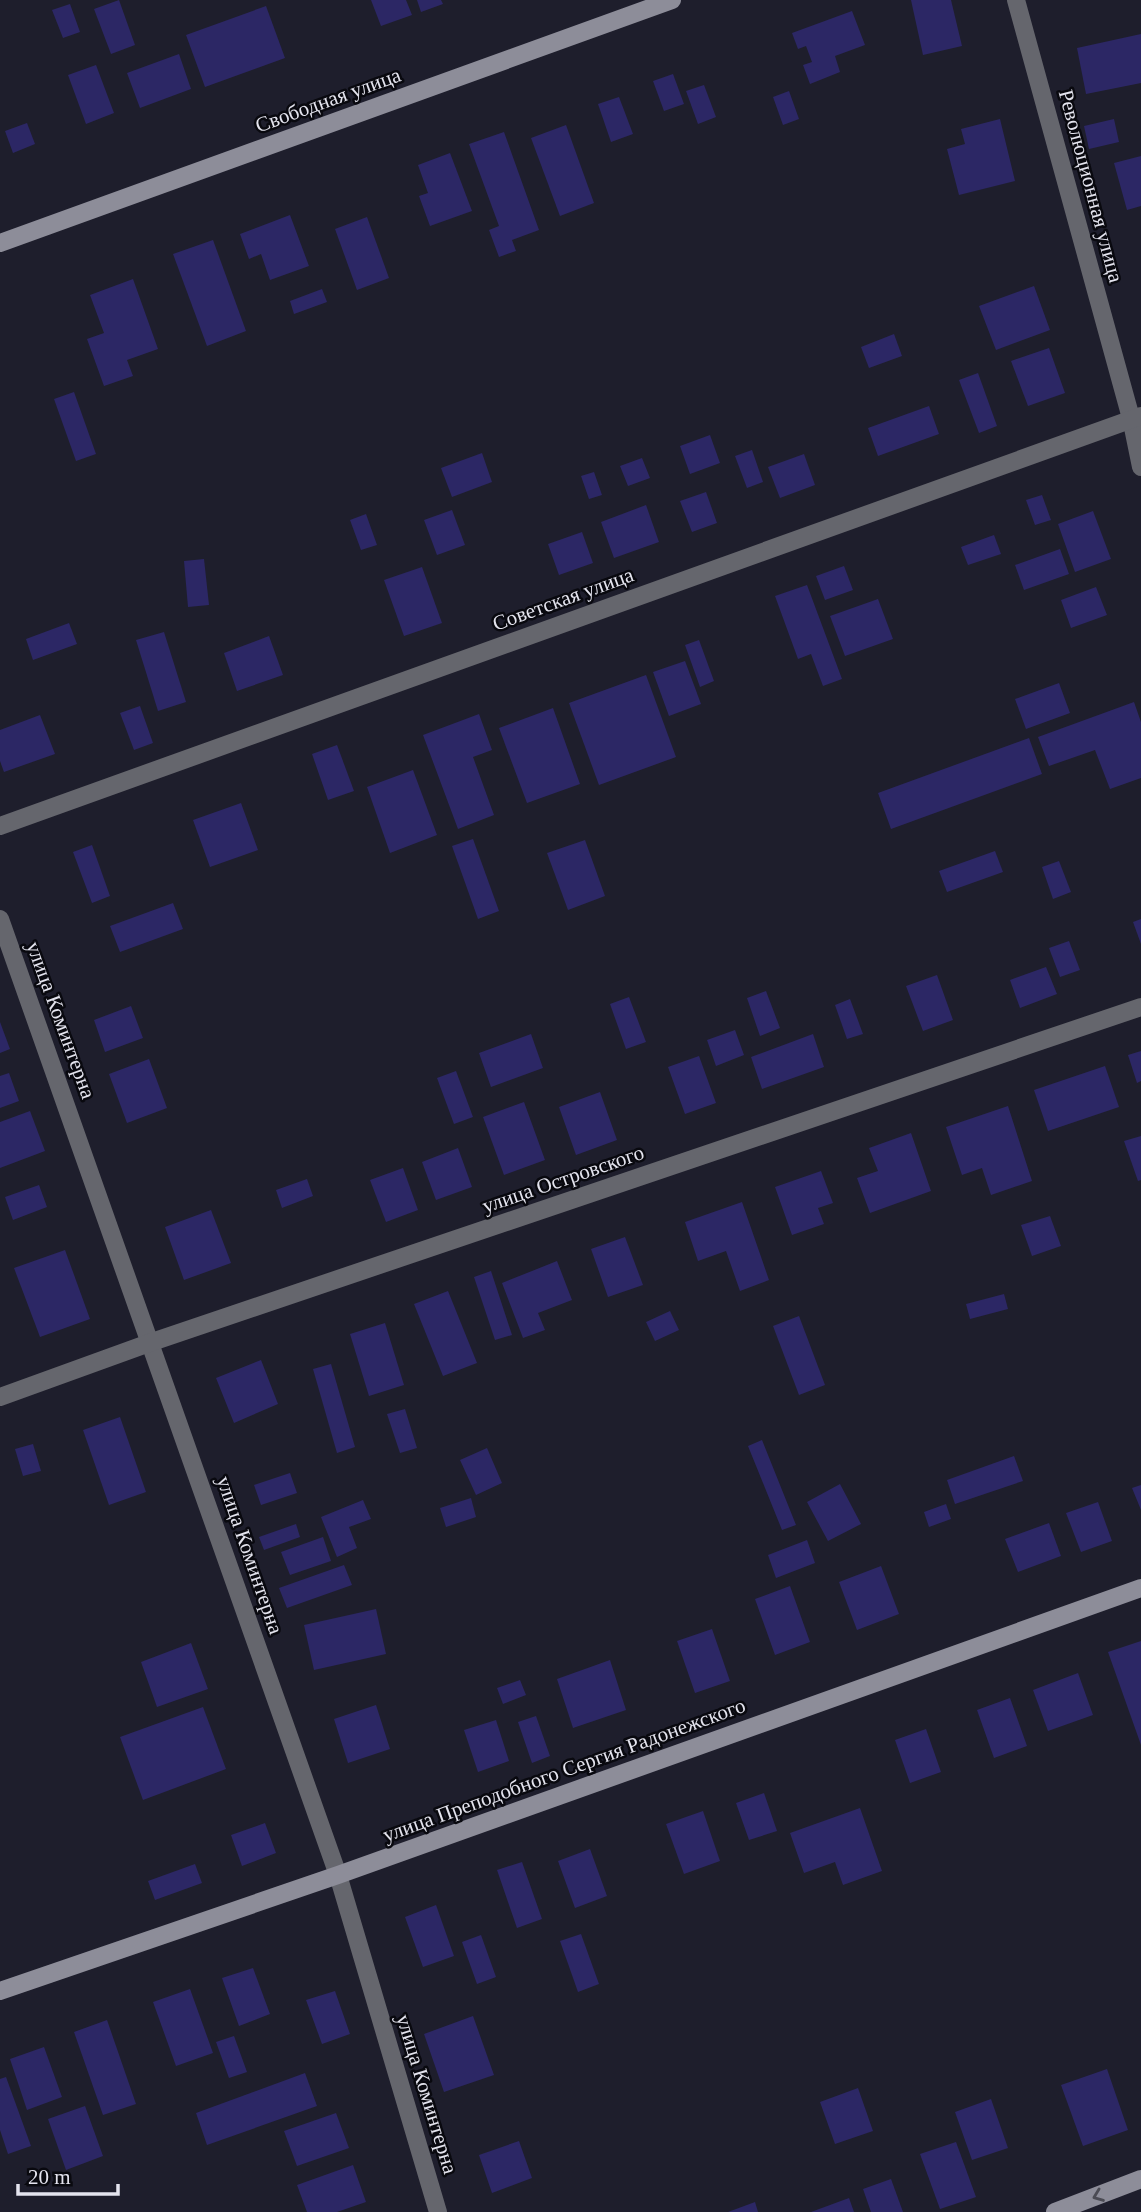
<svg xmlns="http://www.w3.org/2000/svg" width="1141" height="2212" font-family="'Times New Roman',serif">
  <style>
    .building { fill: #2c2765 }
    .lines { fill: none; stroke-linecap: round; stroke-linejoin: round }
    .street { stroke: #65666d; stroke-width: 18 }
    .secondary { stroke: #8d8d99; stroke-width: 18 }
    .oneway { stroke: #4b4b54 }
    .labels { text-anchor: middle; stroke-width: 5; stroke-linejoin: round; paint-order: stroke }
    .street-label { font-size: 21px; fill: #e4e4ee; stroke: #09090f }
  </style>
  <rect width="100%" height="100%" fill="#1e1e2c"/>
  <g class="building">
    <path d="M119 0 135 45 111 54 94 9Z"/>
    <path d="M371 0H406L412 15 381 26Z"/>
    <path d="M417 0H441L443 4 421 12Z"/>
    <path d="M911 0H951L962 46 923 55Z"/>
    <path d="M70 4 80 32 63 38 52 10Z"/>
    <path d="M266 6 285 58 205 87 186 35Z"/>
    <path d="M852 11 865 45 835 56 840 72 810 84 803 65 812 62 806 46 798 49 792 33Z"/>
    <path d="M1141 34V83L1086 94 1077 48Z"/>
    <path d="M179 54 191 89 140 108 127 73Z"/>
    <path d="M96 65 114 113 86 124 68 75Z"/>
    <path d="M673 74 684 104 664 111 653 81Z"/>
    <path d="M704 85 716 117 698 124 686 91Z"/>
    <path d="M789 91 799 119 783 125 773 97Z"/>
    <path d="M619 97 633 134 611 142 598 104Z"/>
    <path d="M1000 119 1015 181 959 195 947 149 965 144 961 129Z"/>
    <path d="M1114 119 1119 142 1089 149 1084 126Z"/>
    <path d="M27 123 35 144 13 153 5 131Z"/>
    <path d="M566 125 594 203 560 216 531 138Z"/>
    <path d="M504 132 539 230 512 240 516 251 499 257 489 230 499 226 469 144Z"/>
    <path d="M450 153 472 211 430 226 419 196 428 193 418 165Z"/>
    <path d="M1141 156V206L1127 210 1114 163Z"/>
    <path d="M290 215 309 266 270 280 261 254 249 259 240 234Z"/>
    <path d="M367 217 389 278 357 290 335 229Z"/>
    <path d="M213 240 246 331 207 346 173 254Z"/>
    <path d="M133 279 158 349 127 360 133 376 104 386 87 339 104 333 90 295Z"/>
    <path d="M1034 286 1050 330 996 350 979 306Z"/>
    <path d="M322 289 327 302 294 314 290 301Z"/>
    <path d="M894 334 902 356 869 368 861 347Z"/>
    <path d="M1049 348 1065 393 1028 406 1011 361Z"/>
    <path d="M978 373 997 426 979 433 959 380Z"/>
    <path d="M74 392 96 454 76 461 54 399Z"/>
    <path d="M929 406 939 434 878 456 868 428Z"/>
    <path d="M710 435 720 463 690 474 680 446Z"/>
    <path d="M752 450 763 482 747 488 735 456Z"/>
    <path d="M482 453 492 482 452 497 441 468Z"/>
    <path d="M804 454 815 485 780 498 768 467Z"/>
    <path d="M642 458 650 478 628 486 620 466Z"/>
    <path d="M594 472 602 495 589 499 581 476Z"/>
    <path d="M706 492 717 523 692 532 680 501Z"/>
    <path d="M1042 495 1051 520 1035 525 1026 500Z"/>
    <path d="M646 505 659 542 614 558 601 522Z"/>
    <path d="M452 510 465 545 437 555 424 520Z"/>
    <path d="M1093 511 1111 559 1075 572 1058 524Z"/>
    <path d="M366 514 377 545 361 550 350 520Z"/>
    <path d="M582 532 593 563 559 575 548 544Z"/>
    <path d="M994 535 1001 554 968 565 961 547Z"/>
    <path d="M1060 549 1069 574 1024 590 1015 565Z"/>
    <path d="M204 559 209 605 188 607 184 561Z"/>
    <path d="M844 566 853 590 825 600 816 576Z"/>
    <path d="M422 567 442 623 404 636 384 580Z"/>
    <path d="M807 585 842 679 823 686 811 654 798 659 775 596Z"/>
    <path d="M1096 587 1107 615 1071 628 1061 600Z"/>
    <path d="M878 599 893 639 845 656 830 616Z"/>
    <path d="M69 623 77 644 33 660 26 639Z"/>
    <path d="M164 632 186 702 158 711 136 640Z"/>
    <path d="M269 636 283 675 237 691 224 653Z"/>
    <path d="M699 640 714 681 700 687 685 645Z"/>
    <path d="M685 661 701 704 669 716 653 672Z"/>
    <path d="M646 675 676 757 599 785 569 703Z"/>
    <path d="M1059 683 1070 713 1026 729 1015 699Z"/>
    <path d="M1134 702 1141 722V778L1110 789 1095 750 1049 766 1038 737Z"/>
    <path d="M140 706 153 743 134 750 120 713Z"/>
    <path d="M553 708 580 784 527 803 499 728Z"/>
    <path d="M479 714 492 750 473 757 494 815 458 829 423 735Z"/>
    <path d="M40 715 55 754 4 772 0 761V730Z"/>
    <path d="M1029 738 1042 774 891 829 878 793Z"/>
    <path d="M337 745 354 791 328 800 312 754Z"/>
    <path d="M413 770 437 835 390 853 367 787Z"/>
    <path d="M241 803 258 850 210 867 193 820Z"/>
    <path d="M473 839 499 911 478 919 452 846Z"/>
    <path d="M585 840 605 896 568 910 547 853Z"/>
    <path d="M92 845 110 896 92 903 73 852Z"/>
    <path d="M995 851 1003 872 947 892 939 871Z"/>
    <path d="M1059 861 1071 892 1053 899 1042 867Z"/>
    <path d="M173 903 183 929 120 952 110 926Z"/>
    <path d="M1141 919V944L1133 922Z"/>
    <path d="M1069 941 1080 970 1060 977 1049 948Z"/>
    <path d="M1046 967 1057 994 1020 1008 1010 980Z"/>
    <path d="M937 975 953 1020 923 1031 906 986Z"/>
    <path d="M766 991 780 1028 760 1036 747 998Z"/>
    <path d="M629 997 646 1042 626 1049 610 1004Z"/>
    <path d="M850 999 863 1034 847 1039 835 1005Z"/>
    <path d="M131 1006 143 1038 105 1052 94 1020Z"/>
    <path d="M0 1022 10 1049 0 1053Z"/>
    <path d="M735 1030 744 1055 716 1066 707 1040Z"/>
    <path d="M531 1034 543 1068 491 1087 479 1053Z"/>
    <path d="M813 1034 824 1067 762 1089 751 1057Z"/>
    <path d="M1141 1051V1081L1137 1083 1128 1055Z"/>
    <path d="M699 1056 716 1103 685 1114 668 1067Z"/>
    <path d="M149 1059 167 1108 127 1123 109 1074Z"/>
    <path d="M1105 1066 1119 1107 1048 1131 1034 1090Z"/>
    <path d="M456 1071 473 1117 454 1124 437 1078Z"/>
    <path d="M9 1073 19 1101 0 1108V1076Z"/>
    <path d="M600 1092 617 1140 576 1155 559 1107Z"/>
    <path d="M524 1102 545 1160 504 1175 483 1117Z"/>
    <path d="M1008 1106 1032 1181 991 1195 982 1168 962 1175 946 1127Z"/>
    <path d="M30 1111 45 1151 0 1168V1122Z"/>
    <path d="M911 1133 931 1191 870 1213 857 1178 878 1171 869 1148Z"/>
    <path d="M1141 1136V1180L1138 1181 1124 1141Z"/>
    <path d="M458 1148 472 1187 436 1200 422 1162Z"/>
    <path d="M403 1168 418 1210 386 1222 370 1180Z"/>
    <path d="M821 1171 833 1203 818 1208 824 1224 792 1235 775 1187Z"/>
    <path d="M307 1179 313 1196 282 1208 276 1190Z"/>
    <path d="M39 1185 47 1207 13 1220 5 1197Z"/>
    <path d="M742 1202 769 1280 740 1291 726 1251 698 1261 685 1222Z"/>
    <path d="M211 1210 231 1263 184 1280 165 1227Z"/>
    <path d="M1050 1216 1061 1246 1032 1256 1021 1225Z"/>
    <path d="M625 1237 643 1285 608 1297 591 1249Z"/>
    <path d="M65 1250 90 1319 40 1337 14 1268Z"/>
    <path d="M557 1261 572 1300 538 1313 545 1330 523 1338 502 1283Z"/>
    <path d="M491 1271 512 1335 495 1340 474 1277Z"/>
    <path d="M448 1291 477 1363 443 1376 414 1304Z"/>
    <path d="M1004 1294 1008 1309 970 1319 966 1304Z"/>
    <path d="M670 1311 679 1330 655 1341 646 1322Z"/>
    <path d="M799 1316 825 1385 799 1395 773 1326Z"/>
    <path d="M385 1323 404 1385 369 1396 350 1334Z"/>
    <path d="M261 1360 278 1404 234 1423 216 1378Z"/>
    <path d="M331 1364 355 1447 337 1453 313 1369Z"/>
    <path d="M405 1409 417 1448 400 1453 387 1414Z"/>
    <path d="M120 1417 146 1492 109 1505 83 1430Z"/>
    <path d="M762 1440 796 1525 782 1530 748 1446Z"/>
    <path d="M33 1444 41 1471 23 1476 15 1449Z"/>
    <path d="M487 1448 502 1483 476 1495 460 1460Z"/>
    <path d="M1014 1456 1023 1481 955 1504 947 1480Z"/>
    <path d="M290 1473 297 1493 261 1505 254 1485Z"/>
    <path d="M840 1484 861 1524 828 1541 807 1502Z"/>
    <path d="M1141 1485V1510L1132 1488Z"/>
    <path d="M471 1498 476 1517 446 1527 440 1508Z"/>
    <path d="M363 1500 371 1519 349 1527 357 1548 337 1557 321 1517Z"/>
    <path d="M1098 1502 1112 1541 1081 1552 1066 1513Z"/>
    <path d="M946 1504 951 1519 929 1527 924 1512Z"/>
    <path d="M1049 1523 1061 1556 1018 1572 1005 1539Z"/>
    <path d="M296 1524 300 1537 264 1550 259 1537Z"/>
    <path d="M323 1537 331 1561 290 1575 281 1552Z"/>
    <path d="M807 1540 815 1563 776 1578 768 1555Z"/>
    <path d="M344 1565 352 1585 287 1608 279 1588Z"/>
    <path d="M881 1566 899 1614 857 1630 839 1582Z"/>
    <path d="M790 1586 810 1642 775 1655 755 1599Z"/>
    <path d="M376 1609 386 1654 314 1670 304 1625Z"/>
    <path d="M712 1629 730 1681 695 1693 677 1641Z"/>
    <path d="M1141 1641V1745L1108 1652Z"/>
    <path d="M191 1643 208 1689 157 1707 141 1662Z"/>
    <path d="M610 1660 626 1710 573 1728 557 1679Z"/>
    <path d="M1078 1673 1093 1715 1048 1731 1033 1690Z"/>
    <path d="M520 1680 526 1695 503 1704 497 1688Z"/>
    <path d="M1010 1698 1027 1746 994 1758 977 1710Z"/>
    <path d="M376 1705 390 1749 348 1763 334 1719Z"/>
    <path d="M203 1707 226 1769 143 1800 120 1737Z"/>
    <path d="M536 1716 550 1756 532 1763 518 1722Z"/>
    <path d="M496 1720 509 1761 478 1772 464 1730Z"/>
    <path d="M926 1729 941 1772 910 1783 895 1740Z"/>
    <path d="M764 1793 777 1831 749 1840 736 1803Z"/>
    <path d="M860 1808 882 1871 843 1885 835 1862 804 1873 790 1833Z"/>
    <path d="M703 1811 720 1861 684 1874 666 1824Z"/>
    <path d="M265 1823 276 1853 242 1866 231 1835Z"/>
    <path d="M590 1849 607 1896 575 1908 558 1861Z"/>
    <path d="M522 1862 542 1919 517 1928 497 1870Z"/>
    <path d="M195 1864 202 1883 155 1900 148 1881Z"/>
    <path d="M436 1905 454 1956 423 1967 405 1917Z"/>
    <path d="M581 1934 599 1984 578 1992 560 1941Z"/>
    <path d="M481 1935 496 1977 477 1984 462 1942Z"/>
    <path d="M253 1968 270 2014 239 2026 222 1978Z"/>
    <path d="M190 1989 213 2053 176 2066 153 2002Z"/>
    <path d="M335 1991 350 2034 322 2044 306 2000Z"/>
    <path d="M473 2016 494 2075 444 2092 424 2034Z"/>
    <path d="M107 2020 136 2104 103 2115 74 2032Z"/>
    <path d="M234 2036 247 2072 229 2078 216 2042Z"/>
    <path d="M44 2047 62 2097 27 2110 10 2059Z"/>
    <path d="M1107 2069 1128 2130 1083 2146 1061 2085Z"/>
    <path d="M305 2073 317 2106 207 2145 196 2113Z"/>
    <path d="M6 2077 31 2146 8 2154 0 2130V2079Z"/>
    <path d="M858 2088 873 2131 835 2144 820 2102Z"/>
    <path d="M991 2099 1008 2148 972 2160 955 2112Z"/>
    <path d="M85 2106 103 2156 66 2170 48 2119Z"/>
    <path d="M336 2113 349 2148 297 2166 284 2131Z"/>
    <path d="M519 2141 532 2178 492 2193 479 2155Z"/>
    <path d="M956 2142 976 2197 940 2209 920 2154Z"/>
    <path d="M353 2165 366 2202 337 2212H307L297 2185Z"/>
    <path d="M891 2179 903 2212H871L863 2189Z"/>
    <path d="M849 2198 854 2212H811Z"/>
    <path d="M755 2202 758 2212H728Z"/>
  </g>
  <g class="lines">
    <g class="street">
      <path d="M1016 0 1131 418 1141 467"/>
      <path d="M0 826 1141 416"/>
      <path d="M0 919 338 1875 438 2212"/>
      <path d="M0 1397 152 1342 1141 1007"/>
    </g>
    <g class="secondary">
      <path d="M0 243 672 0"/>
      <path d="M0 1991 338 1875 1141 1588"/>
      <path d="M1055 2212 1141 2179"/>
    </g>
  </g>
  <defs><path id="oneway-chevron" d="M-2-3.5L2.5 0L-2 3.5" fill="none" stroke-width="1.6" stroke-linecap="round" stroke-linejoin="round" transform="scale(1.75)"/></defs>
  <use class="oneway" href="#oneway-chevron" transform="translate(1098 2196) rotate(159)"/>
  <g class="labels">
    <g class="street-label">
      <text transform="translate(328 100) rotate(-20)" y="7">Свободная улица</text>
      <text transform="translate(1091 186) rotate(75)" y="7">Революционная улица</text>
      <text transform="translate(563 599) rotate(-20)" y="7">Советская улица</text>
      <text transform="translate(61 1020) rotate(70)" y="7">улица Коминтерна</text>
      <text transform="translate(563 1179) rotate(-19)" y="7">улица Островского</text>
      <text transform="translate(250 1555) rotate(71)" y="7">улица Коминтерна</text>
      <text transform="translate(564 1770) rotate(-20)" y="7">улица Преподобного Сергия Радонежского</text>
      <text transform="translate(427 2094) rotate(73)" y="7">улица Коминтерна</text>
    </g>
  </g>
  <path d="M18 2184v10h100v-10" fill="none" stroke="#e4e4ee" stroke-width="3.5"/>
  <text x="28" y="2184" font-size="21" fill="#e4e4ee" stroke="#09090f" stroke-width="5" paint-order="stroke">20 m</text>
</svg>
